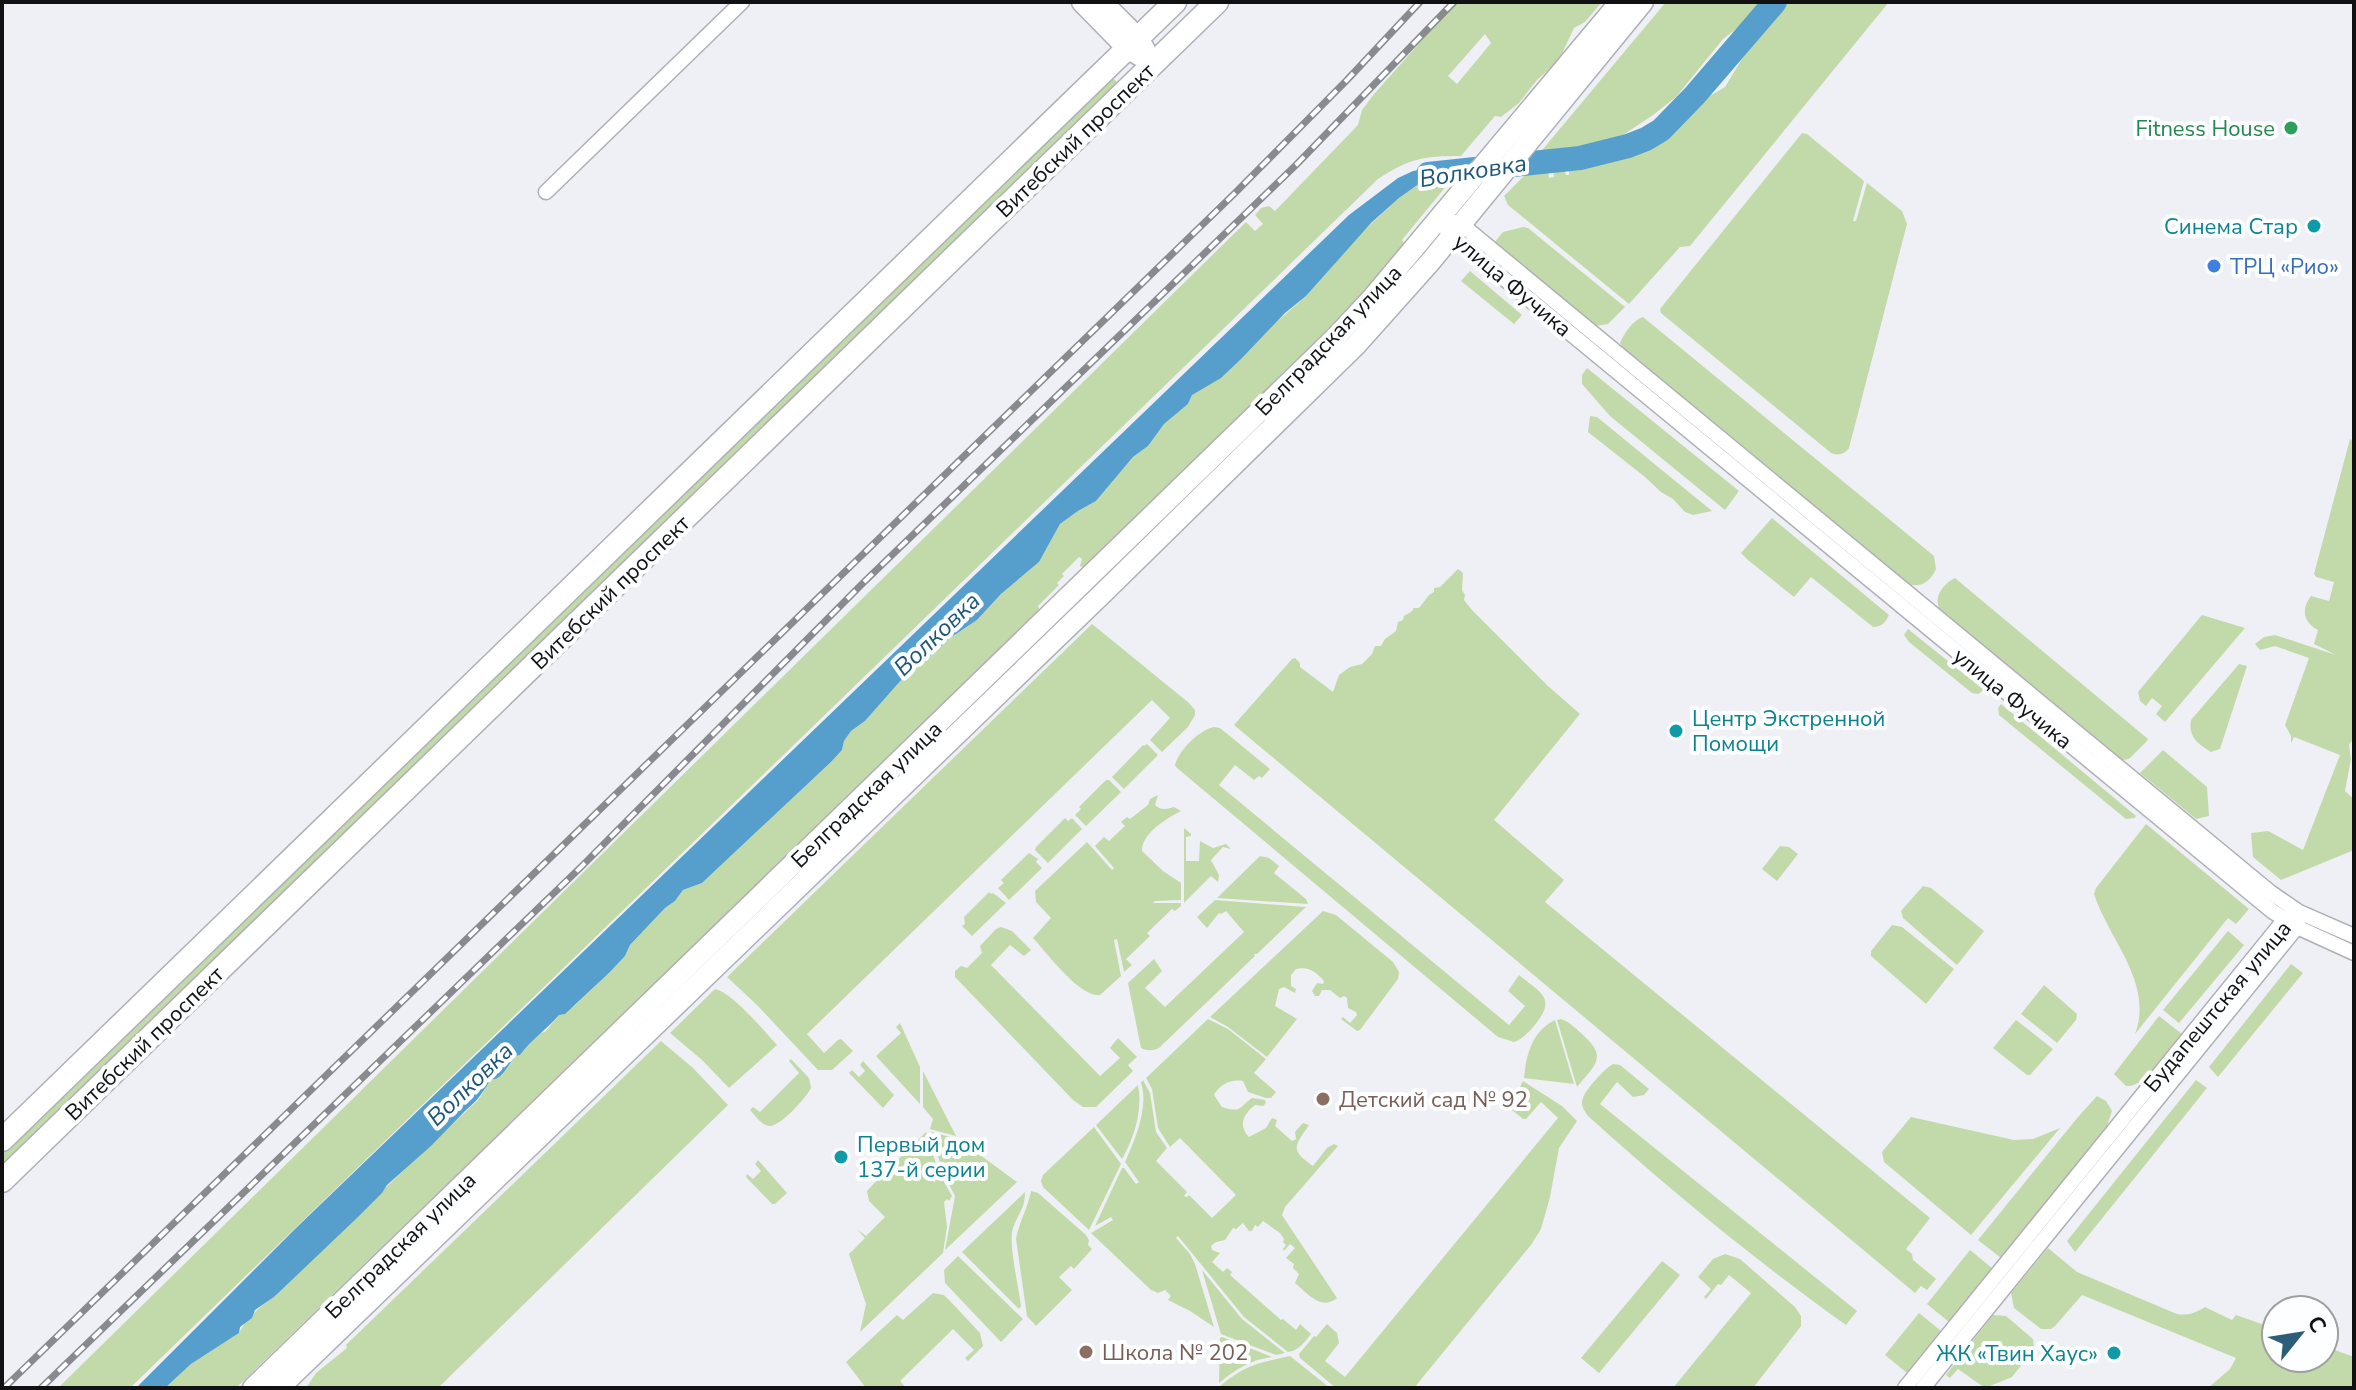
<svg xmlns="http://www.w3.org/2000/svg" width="2356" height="1390" font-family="'Nunito Sans',sans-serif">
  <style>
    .green { fill: #c2daa9; fill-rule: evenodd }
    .water { fill: #569fcd }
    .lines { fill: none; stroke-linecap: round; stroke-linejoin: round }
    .river { stroke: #569fcd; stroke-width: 24 }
    .street-casing { stroke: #aeb0b6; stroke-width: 17 }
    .secondary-casing { stroke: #aeb0b6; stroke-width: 23 }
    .primary-casing { stroke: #aeb0b6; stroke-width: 25 }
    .street { stroke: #fff; stroke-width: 14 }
    .secondary { stroke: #fff; stroke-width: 20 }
    .primary { stroke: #fff; stroke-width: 22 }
    .rail-casing { stroke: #888a8e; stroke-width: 7 }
    .rail { stroke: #fdfeff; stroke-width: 4; stroke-dasharray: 12; stroke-linecap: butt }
    .leisure-dot { fill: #2e9e5b; stroke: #fdfeff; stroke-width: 3 }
    .culture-dot { fill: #0f9aa8; stroke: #fdfeff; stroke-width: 3 }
    .shop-dot { fill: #3f7fe0; stroke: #fdfeff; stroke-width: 3 }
    .education-dot { fill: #8d6e63; stroke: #fdfeff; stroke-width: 3 }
    .labels { text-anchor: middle; stroke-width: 8; stroke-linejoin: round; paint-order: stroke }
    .leisure-label { font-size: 22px; fill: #27864d; stroke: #fdfeff; text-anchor: end }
    .street-label { font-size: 22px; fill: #111113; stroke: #fdfeff }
    .culture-label { font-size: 22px; fill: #0d838f; stroke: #fdfeff; text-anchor: end }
    .shop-label { font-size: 22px; fill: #366cbe; stroke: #fdfeff; text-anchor: start }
    .education-label { font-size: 22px; fill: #785e54; stroke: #fdfeff; text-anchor: start }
    .water-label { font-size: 24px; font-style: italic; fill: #1f5676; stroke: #fdfeff }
  </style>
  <rect width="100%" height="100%" fill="#eef0f6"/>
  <g class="green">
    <path d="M1456 2H1602L1585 22 1574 28 1559 60 1537 80 1519 103 1501 117 1495 116 1461 156C1424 156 1410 158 1378 179L130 1388H58L1246 222 1255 231 1263 224 1255 215 1261 208 1269 206 1275 211 1358 125 1362 110 1374 94ZM1485 34 1491 43 1457 84 1448 76Z"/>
    <path d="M1666 2H1760L1750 18 1723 39 1676 97 1653 115 1623 135 1592 147 1538 155Z"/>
    <path d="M1787 2H1889L1690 246 1680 247 1629 304 1508 205 1504 196 1528 172 1548 170 1549 178 1554 177 1553 169 1564 168 1566 175H1569V168L1618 160 1636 153 1665 135 1696 104 1725 87 1748 49Z"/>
    <path d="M1113 78 1118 83 2 1165V1155Z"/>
    <path d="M1802 133 1807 134 1864 181 1853 221H1856L1867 183 1902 211 1907 224 1849 448C1845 454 1838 456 1831 453L1661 313 1660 309Z"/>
    <path d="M1439 178 1452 179 1402 240 1405 244 1397 253 1330 329 1084 568 1080 566 1082 559 1079 557 1062 574 1064 576 1057 583 1059 585 1038 606 1040 611 236 1388H165L191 1364 239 1333C246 1318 261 1306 274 1297 340 1230 409 1165 477 1101 483 1095 485 1086 491 1081 496 1076 497 1080 502 1075 507 1069 511 1062 516 1056L520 1055 539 1033 545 1032 560 1014 574 1006 610 972 625 956 630 945 665 908 675 901 683 890 702 883 831 762 842 750 844 741 851 731 865 721 910 670 924 661 950 638 977 620 1001 594 1039 562 1060 524 1078 511 1096 501 1133 457 1148 446 1164 424 1188 404 1192 395 1203 387 1306 296 1360 234 1399 198 1423 181Z"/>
    <path d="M1523 227 1528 228 1625 307 1608 324 1596 326 1494 243 1503 232Z"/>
    <path d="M1470 271 1522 315 1514 324 1461 281Z"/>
    <path d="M1643 317 1934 556 1936 569C1931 580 1923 587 1911 585L1623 348 1620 343C1624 333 1633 320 1643 317Z"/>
    <path d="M1587 368 1739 491 1725 510 1610 416 1582 384V375Z"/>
    <path d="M1590 416 1597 417 1712 511 1693 515 1685 512 1673 499 1661 492 1645 477 1588 432Z"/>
    <path d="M2350 439 2354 442V737L2349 745 2351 759 2345 791 2354 799V850L2281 880 2253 857 2251 833 2268 831 2303 850 2340 755 2294 737 2291 743V736L2285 725 2309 658 2275 646 2260 650 2255 644 2264 637 2275 635 2336 655 2314 644 2318 630C2303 622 2301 609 2311 596L2329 601 2334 582 2316 577 2314 574Z"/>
    <path d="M1772 518 1889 615C1886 622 1882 627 1873 627L1811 577 1794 597 1748 560 1741 553Z"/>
    <path d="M1458 569 1463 573 1462 590 1465 595 1464 600 1472 610 1548 686 1580 714 1494 820 1564 880 1545 902 1930 1218 1906 1249 1912 1254 1913 1260 1936 1279 1927 1290 1921 1286 1915 1293 1234 725 1292 659 1295 658 1300 663V667L1333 692 1339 675 1350 667 1362 664 1372 654 1375 646H1381L1385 639 1396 631 1398 622 1403 620 1404 616 1411 612 1414 608H1419L1429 595 1434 592V588L1440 587Z"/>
    <path d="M1955 578 2148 739 2147 741 2129 759 2123 760 1939 608C1934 596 1943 584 1955 578Z"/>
    <path d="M2202 615 2245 628 2165 722 2156 714 2162 706 2152 698 2146 706 2140 701 2138 692Z"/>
    <path d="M1092 624 1189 703 1195 710V715L1188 727 1162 752 1150 740 1170 718 1152 700 807 1034 824 1053 838 1040 841 1039 853 1051 832 1070H818L757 1005 727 977Z"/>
    <path d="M1908 629 1984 690 1978 694 1972 693 1909 642 1904 635Z"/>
    <path d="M2239 664 2247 666 2220 749 2211 752C2198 744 2188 737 2191 720Z"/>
    <path d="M2001 704 2136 816 2135 818 2126 819 1999 715 1998 708Z"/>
    <path d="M1214 727 1220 728 1270 769 1262 778 1259 776 1254 780 1235 765 1219 785 1509 1025 1525 1006 1508 991 1519 975C1542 994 1557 998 1534 1026 1528 1033 1522 1039 1514 1042L1498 1037 1177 768 1175 765C1179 750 1199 730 1214 727Z"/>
    <path d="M1147 744 1158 755 1124 789 1112 777 1143 745 1144 746Z"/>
    <path d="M2163 750 2207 787 2209 816 2196 819 2140 773Z"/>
    <path d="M1106 780H1109L1121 792 1086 826 1075 815 1081 809 1079 807Z"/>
    <path d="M1158 795 1155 805C1162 811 1166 809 1174 807L1181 811C1166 819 1142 833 1142 851L1163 871 1181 883V900L1155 901 1153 903H1181V906L1175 911 1172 909 1147 933 1150 936 1126 959 1132 965 1124 972 1117 939 1114 940 1121 976 1100 995C1080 998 1047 953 1033 938L1051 918 1036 902 1035 891 1087 842 1112 870 1114 868 1095 846 1104 837 1109 841 1125 826 1121 822 1127 817 1130 819 1148 805 1150 799Z"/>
    <path d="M1065 818 1068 821 1072 818 1082 829 1048 863 1035 850 1036 847Z"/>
    <path d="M2146 824 2249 909 2236 924 2228 918 2135 1034C2154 983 2109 940 2094 894L2096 888Z"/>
    <path d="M1184 828 1191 834V836L1186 837V861H1199L1200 841 1213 848 1226 844 1231 849 1223 847 1211 860 1219 875 1218 882 1211 876 1184 903Z"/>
    <path d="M1780 846 1789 847 1798 854 1777 881 1762 869Z"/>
    <path d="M1029 853 1038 859 1036 862 1042 868 1009 900 998 888 1004 883 1001 880Z"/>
    <path d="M1260 856 1269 858 1279 866 1274 873 1306 899 1308 904 1217 898Z"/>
    <path d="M1923 886 1931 888 1984 931 1957 965 1903 918 1901 911Z"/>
    <path d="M989 892 991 894 993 893 1006 903 972 936 962 926 965 924 964 917Z"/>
    <path d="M1215 900 1306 907 1257 954H1254L1255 956 1159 1048C1152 1051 1147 1051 1141 1048L1128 983 1154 959 1162 971 1145 988 1165 1007 1244 932 1226 911 1221 914 1219 913 1207 928 1197 917Z"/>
    <path d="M1323 911 1336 915 1393 962 1399 972 1398 979 1360 1030 1357 1031 1341 1019 1343 1017 1350 1023 1357 1015 1356 1012 1348 1008 1347 998 1344 996 1340 998 1330 990H1322L1319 996H1315L1312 991 1317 983 1323 984 1324 981C1316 972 1309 966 1296 969L1291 975V986L1296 989 1295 993 1284 987 1279 989 1275 1006 1297 1019 1267 1057 1228 1027 1210 1017Z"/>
    <path d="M1892 925 1902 927 1954 969 1926 1004 1871 956V951Z"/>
    <path d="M1001 927 1012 931 1031 950 1024 956 1010 945 991 965 1100 1076 1120 1058 1110 1048 1118 1038 1137 1057 1128 1065 1133 1071 1096 1107H1083L1073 1100 955 977V971L961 966 967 968 982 953 980 946 996 929Z"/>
    <path d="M2228 931 2244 945 2179 1023 2163 1010Z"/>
    <path d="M2291 964 2303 973 2218 1077 2209 1067Z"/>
    <path d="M2044 985 2077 1014 2076 1020 2057 1043 2021 1014Z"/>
    <path d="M715 989C733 993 763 1030 777 1045L729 1088 702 1060 670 1033Z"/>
    <path d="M2159 1016 2182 1034C2169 1049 2146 1088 2126 1086L2114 1074Z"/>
    <path d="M1208 1019 1228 1029 1266 1059 1254 1073 1276 1092 1271 1098H1266L1248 1092 1243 1081C1231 1079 1220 1084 1214 1095L1222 1107C1242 1113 1238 1108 1252 1098L1265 1100 1266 1103 1263 1106 1255 1105C1243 1115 1238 1125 1249 1137L1266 1128 1272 1118 1277 1120 1275 1126 1292 1141 1296 1139 1295 1132 1303 1123 1309 1125C1294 1147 1290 1150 1313 1166L1327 1148 1334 1144 1338 1146 1285 1207 1282 1215 1337 1298C1321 1311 1308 1294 1295 1283L1299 1274 1293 1268 1294 1264 1286 1258 1295 1248 1290 1244 1284 1251 1283 1249 1286 1245 1283 1242 1284 1239 1280 1233 1263 1221 1258 1227 1255 1225 1252 1231H1249L1243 1223 1236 1229 1233 1228 1225 1240 1216 1242 1211 1246 1212 1250 1220 1253 1212 1262 1223 1272 1227 1268 1232 1272 1230 1275 1281 1320 1283 1319 1296 1330 1300 1324 1311 1334C1305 1342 1298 1351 1288 1352L1244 1317 1178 1236 1176 1238 1190 1254 1195 1264 1214 1327 1190 1311 1168 1300 1171 1296 1165 1290 1158 1293 1151 1290 1091 1233 1113 1220 1111 1217 1095 1226 1122 1168H1124L1136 1184 1139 1182 1125 1162C1135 1141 1149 1106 1141 1083L1143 1080 1150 1093 1156 1132 1167 1148 1156 1161 1187 1192 1184 1196 1187 1197 1189 1195 1212 1218 1236 1195 1180 1138 1170 1147 1158 1128 1152 1089 1146 1078Z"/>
    <path d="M1561 1019C1570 1022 1575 1028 1582 1034 1608 1057 1596 1064 1577 1087L1557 1020Z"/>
    <path d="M1555 1020 1574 1084 1524 1078C1526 1055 1532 1031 1555 1020Z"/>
    <path d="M2016 1020 2053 1049 2030 1075H2027L1993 1048Z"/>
    <path d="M900 1023 920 1067V1104L876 1056 901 1033 896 1027Z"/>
    <path d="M661 1041 693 1068 728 1105 438 1388H306L316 1373 347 1348 346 1345Z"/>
    <path d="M791 1059 809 1078 811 1088C806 1098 780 1127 769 1126 761 1125 755 1115 750 1110L753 1107 760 1112 799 1073 789 1061Z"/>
    <path d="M863 1061 894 1095 883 1108 849 1073 852 1070 859 1077 865 1071 860 1065Z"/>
    <path d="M1613 1064 1620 1065 1649 1089 1644 1095 1633 1097 1617 1082 1600 1104 1857 1311 1846 1325C1756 1261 1670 1190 1588 1116 1584 1110 1580 1105 1583 1098 1586 1089 1605 1068 1613 1064Z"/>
    <path d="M923 1071 956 1136 930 1129 933 1119 923 1107Z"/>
    <path d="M2196 1080 2207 1088 2075 1252 2067 1241Z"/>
    <path d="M1523 1081 1562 1106 1577 1121 1559 1148 1550 1197 1541 1229 1531 1245 1414 1388H1336L1300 1358 1299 1354 1314 1336 1316 1337 1327 1324 1337 1333 1339 1343 1325 1361 1345 1377 1558 1118 1541 1102 1526 1119H1523L1507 1106 1517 1093Z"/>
    <path d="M1138 1085C1143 1110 1134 1138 1122 1159L1096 1125Z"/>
    <path d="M2097 1096 2106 1101 2112 1111 2107 1126 2001 1258 1978 1240 2078 1117Z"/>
    <path d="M1911 1117 2014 1140 2033 1139 2060 1128 1971 1235 1884 1162 1882 1152Z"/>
    <path d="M1094 1127 1121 1164 1089 1230 1043 1187 1041 1181 1043 1175Z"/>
    <path d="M926 1132 936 1164 933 1181 935 1182 938 1171 952 1196 949 1201 947 1199 944 1202 947 1227 943 1253 860 1332 866 1304 849 1254 865 1238 857 1229 866 1236 885 1217 869 1201 867 1191 879 1178 877 1175 878 1174 881 1176Z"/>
    <path d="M931 1132 958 1139 1017 1182 945 1250 955 1196 943 1173Z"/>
    <path d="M758 1160 787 1193 775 1204H772L746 1177 747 1174 753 1179 761 1171 755 1164Z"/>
    <path d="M1031 1191 1038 1193 1086 1235 1089 1240 1088 1245 1092 1249 1074 1269 1071 1266 1059 1277 1072 1290 1036 1326 1027 1316 1016 1239C1019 1222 1028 1208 1031 1191Z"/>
    <path d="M1025 1192C1025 1210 1018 1213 1013 1228 1008 1242 1019 1289 1021 1306L1019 1309 962 1252Z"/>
    <path d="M2048 1248 2077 1272 2177 1314C2188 1316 2195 1313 2205 1307L2232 1320 2236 1315 2276 1329V1358H2324V1346L2354 1357V1388H2208L2230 1369 2236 1358 2082 1295 2055 1326 2051 1329H2041L2014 1308 2011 1293Z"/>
    <path d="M1970 1250 1992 1268 1949 1322 1927 1304Z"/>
    <path d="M1725 1254 1740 1259 1795 1307 1801 1316V1326L1753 1388H1673L1751 1293 1729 1275 1721 1285 1718 1284 1706 1299 1704 1297 1711 1289 1698 1277 1713 1259Z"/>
    <path d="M958 1256 1023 1319 1001 1342 945 1283 944 1270Z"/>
    <path d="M1662 1261 1680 1275 1599 1373 1581 1358Z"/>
    <path d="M1202 1270 1242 1319 1285 1353 1276 1355 1221 1334Z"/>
    <path d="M933 1293 944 1295 950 1301 980 1333 983 1346 968 1361 965 1358 974 1350 953 1329 900 1381 906 1388H866L846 1362 897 1315 903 1320Z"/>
    <path d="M1919 1313 1941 1331 1907 1373 1885 1355Z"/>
    <path d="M1993 1315 2006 1316 2033 1339 2034 1349 2012 1377 1985 1388 1958 1369 1950 1378 1946 1375Z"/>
    <path d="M1220 1338 1222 1337 1272 1357C1250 1360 1236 1369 1219 1383Z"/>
    <path d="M1290 1356 1330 1388H1218C1244 1365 1258 1363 1290 1356Z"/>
  </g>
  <path class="water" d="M1461 164V167L1452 179 1423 181 1399 198 1371 223 1306 296 1285 313 1242 358 1221 378 1192 395 1188 404 1164 424 1148 446 1133 457 1096 501 1078 511 1060 524 1039 562 1001 594 977 620 950 638 924 661 910 670 865 721 851 731 844 741 842 750 831 762 702 883 683 890 675 901 665 908 630 945 625 956 610 972 565 1014 559 1015C546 1030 532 1039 520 1055L516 1056C511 1061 504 1074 499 1077 492 1082 493 1076 488 1084 481 1095 476 1102 466 1110L431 1146 387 1185 382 1193 359 1216 274 1297 255 1310 252 1318 240 1327 239 1333 191 1364 165 1388H136L296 1228 1349 215 1398 178 1413 171Z"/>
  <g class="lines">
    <path class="river" d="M1428 174 1580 158 1628 146 1646 139 1661 130 1695 95 1775 2"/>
    <defs>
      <g id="street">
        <path d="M546 192 742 2"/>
        <path d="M1454 222 1461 224 2270 892 2299 912 2354 936"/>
        <path d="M1446 229 1451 235 2272 911 2297 927 2354 953"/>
        <path d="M1905 1388 2285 919 2292 916"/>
        <path d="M1923 1388 2297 927 2298 921"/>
      </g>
      <g id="secondary">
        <path d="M1082 2 1127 48 1154 64"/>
        <path d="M1102 2 1138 38 1145 50"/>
        <path d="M253 1388 1336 337 1374 296 1620 2"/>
        <path d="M279 1388 1102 594 1356 345 1431 261 1643 2"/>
      </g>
      <g id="primary">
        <path d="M2 1140 1175 2"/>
        <path d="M2 1181 1217 2"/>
      </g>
    </defs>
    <use href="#street" class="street-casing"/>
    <use href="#secondary" class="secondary-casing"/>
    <use href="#primary" class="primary-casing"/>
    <use href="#street" class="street"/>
    <use href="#secondary" class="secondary"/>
    <use href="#primary" class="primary"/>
    <defs>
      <g id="rail">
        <path d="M4 1388 1234 194 1347 80 1420 2"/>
        <path d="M41 1388 582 866 863 583 1296 165 1454 2"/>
      </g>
    </defs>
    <use href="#rail" class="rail-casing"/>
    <use href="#rail" class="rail"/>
  </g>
  <circle class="leisure-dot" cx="2291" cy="128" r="8"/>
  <g class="culture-dot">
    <circle cx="2314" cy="226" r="8"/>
    <circle cx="1676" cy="731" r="8"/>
    <circle cx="841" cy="1157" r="8"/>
    <circle cx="2114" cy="1353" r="8"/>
  </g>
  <circle class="shop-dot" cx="2214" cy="266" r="8"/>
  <g class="education-dot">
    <circle cx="1323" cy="1099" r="8"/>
    <circle cx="1086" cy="1352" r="8"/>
  </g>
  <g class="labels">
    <g class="leisure-label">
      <text x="2275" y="136">Fitness House</text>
    </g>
    <g class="street-label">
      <text transform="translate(1075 140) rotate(-44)" y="8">Витебский проспект</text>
      <text transform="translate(1513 285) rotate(40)" y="8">улица Фучика</text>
      <text transform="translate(1328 340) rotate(-46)" y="8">Белградская улица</text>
      <text transform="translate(610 592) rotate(-44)" y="8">Витебский проспект</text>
      <text transform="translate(2013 698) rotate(39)" y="8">улица Фучика</text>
      <text transform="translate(866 794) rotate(-44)" y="8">Белградская улица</text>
      <text transform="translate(2217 1006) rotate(-50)" y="8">Будапештская улица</text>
      <text transform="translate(144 1043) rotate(-44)" y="8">Витебский проспект</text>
      <text transform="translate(400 1245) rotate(-44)" y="8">Белградская улица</text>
    </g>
    <g class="culture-label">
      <text x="2298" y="234">Синема Стар</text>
      <text x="1692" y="726" text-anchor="start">Центр Экстренной<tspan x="1692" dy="25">Помощи</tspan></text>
      <text x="857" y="1152" text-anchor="start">Первый дом<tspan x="857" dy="25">137-й серии</tspan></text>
      <text x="2098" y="1361">ЖК «Твин Хаус»</text>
    </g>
    <g class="shop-label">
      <text x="2230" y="274">ТРЦ «Рио»</text>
    </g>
    <g class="education-label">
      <text x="1339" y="1107">Детский сад № 92</text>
      <text x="1102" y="1360">Школа № 202</text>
    </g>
    <g class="water-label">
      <text transform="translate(1473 171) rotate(-9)" y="8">Волковка</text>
      <text transform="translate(937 634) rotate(-44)" y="8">Волковка</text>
      <text transform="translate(470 1084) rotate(-44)" y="8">Волковка</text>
    </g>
  </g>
  <rect width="2356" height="1390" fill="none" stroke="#111113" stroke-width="8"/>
  <g transform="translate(2300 1334) rotate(60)"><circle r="38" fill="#fdfeff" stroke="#9f9fa1" stroke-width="2"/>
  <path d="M0-6L14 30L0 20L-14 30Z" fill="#2c5e7b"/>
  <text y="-12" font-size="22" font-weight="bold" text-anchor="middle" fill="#111113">С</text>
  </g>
</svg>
